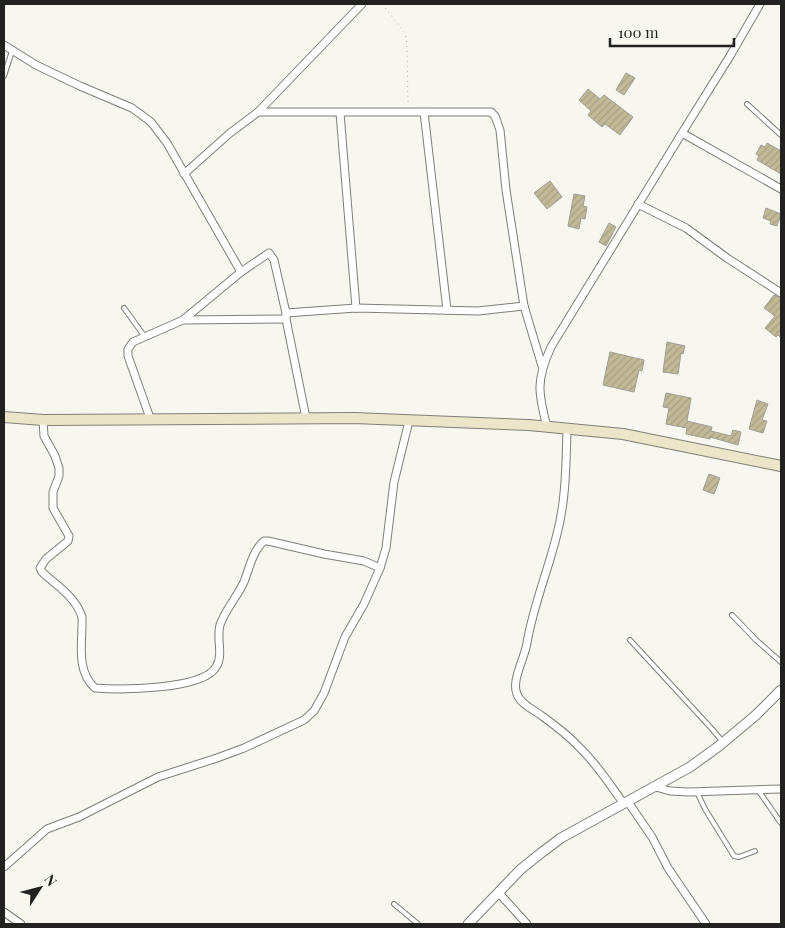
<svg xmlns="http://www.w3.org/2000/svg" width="785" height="928" font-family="'Playfair Display',serif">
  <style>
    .building { fill: url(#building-hatch); stroke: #9f9e97 }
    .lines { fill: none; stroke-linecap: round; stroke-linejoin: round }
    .service-casing { stroke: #7f7e78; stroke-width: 6 }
    .minor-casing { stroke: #7f7e78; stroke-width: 9 }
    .tertiary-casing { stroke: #7f7e78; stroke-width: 11 }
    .secondary-casing { stroke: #7f7e78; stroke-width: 12 }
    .path { stroke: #adaca7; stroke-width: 1; stroke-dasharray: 1 4; stroke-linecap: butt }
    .service { stroke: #fff; stroke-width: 4 }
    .minor { stroke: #fff; stroke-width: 7 }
    .tertiary { stroke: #fff; stroke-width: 9 }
    .secondary { stroke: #ece6c8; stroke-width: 10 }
  </style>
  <defs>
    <pattern id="building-hatch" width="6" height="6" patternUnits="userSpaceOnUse" patternTransform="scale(1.25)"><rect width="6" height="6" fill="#c2ba97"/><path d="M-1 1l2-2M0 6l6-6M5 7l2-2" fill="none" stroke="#a6a082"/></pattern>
  </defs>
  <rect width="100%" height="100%" fill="#f7f6ef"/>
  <g class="building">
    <path d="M626 73 635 78 624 95 616 90Z"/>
    <path d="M588 89 600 99 604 95 633 117 620 135 605 124 602 127 588 115 591 111 579 100Z"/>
    <path d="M767 143 781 151V174L757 160 759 156 756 154 761 145 765 147Z"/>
    <path d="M550 181 562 197 547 209 534 193Z"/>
    <path d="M574 194 585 196 583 206 587 207 585 219 581 218 579 229 568 226Z"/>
    <path d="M766 208 781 214 777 226 770 224 771 221 763 218Z"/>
    <path d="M609 223 616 227 606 246 599 242Z"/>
    <path d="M774 295 781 298V338L778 335 776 337 765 328 775 316 764 308Z"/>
    <path d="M667 342 685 346 683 354 681 353 678 374 663 372Z"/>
    <path d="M610 352 644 360 642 371 639 370 634 392 603 385Z"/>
    <path d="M666 393 691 398 687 421 712 427 711 431 731 436 733 430 741 432 738 445 710 437V439L686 434 687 428 666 424 669 408 663 407Z"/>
    <path d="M757 400 768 404 762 420 767 421 763 433 749 429Z"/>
    <path d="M709 474 720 478 714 494 703 490Z"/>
  </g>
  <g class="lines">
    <defs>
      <g id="service">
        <path d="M4 76 12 51"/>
        <path d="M747 104 781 135"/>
        <path d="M124 308 145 337"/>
        <path d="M732 615 756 640 781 662"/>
        <path d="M630 640 712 729 723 742"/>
        <path d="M758 790 781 823"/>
        <path d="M697 792 705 809 734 856 739 857 755 851"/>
        <path d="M394 904 418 924"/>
      </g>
      <g id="minor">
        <path d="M4 45 36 65 80 86 132 108 151 122 167 143 241 272"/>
        <path d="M258 112H424L447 310"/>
        <path d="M424 112H491L495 116 500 130 506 190 524 306 542 366"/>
        <path d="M340 113 356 308"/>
        <path d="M682 133 781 189"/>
        <path d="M184 174 230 133 258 112 362 4"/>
        <path d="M638 204 686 228 727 258 781 293"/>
        <path d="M286 313 356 308 478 311 524 306"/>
        <path d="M183 320 286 319"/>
        <path d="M150 418 128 356V349L133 342 183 320 241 272 269 253 274 260 286 313V319L306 418"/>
        <path d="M43 420 44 436 55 456 59 468V476L53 492V508L69 536 68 541 46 559 40 568 42 572C57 586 75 596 82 617 83 641 75 670 95 688 119 690 203 690 216 667 224 655 216 639 220 625 225 610 237 597 244 582 249 569 253 550 264 541H268L324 554 364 561 380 568"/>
        <path d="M547 427C538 393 536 380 551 347L682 133 730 56 760 4"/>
        <path d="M567 429C566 464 566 500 557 534 548 571 533 606 527 643 525 657 511 681 517 694 520 704 534 710 542 716 556 726 569 736 580 748 597 764 610 785 624 804"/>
        <path d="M656 787 670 791 689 792 781 789"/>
        <path d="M628 802 652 837 668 868 706 924"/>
        <path d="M4 867 47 829 79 817 158 777 217 758 244 748 304 720 314 711 324 693 345 637 364 604 380 568 386 548 394 482 409 421"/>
        <path d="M498 892 527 924"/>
        <path d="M4 912 21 924"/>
      </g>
      <path id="tertiary" d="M468 924 521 869 541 853 561 838 690 767 719 746 756 715 781 690"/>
      <path id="secondary" d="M4 417 43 420 354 418 529 425 623 434 781 466"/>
    </defs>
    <use href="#service" class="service-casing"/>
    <use href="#minor" class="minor-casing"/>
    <use href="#tertiary" class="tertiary-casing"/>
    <use href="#secondary" class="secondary-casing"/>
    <path class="path" d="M382 4 405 33 407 44 408 105"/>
    <use href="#service" class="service"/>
    <use href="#minor" class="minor"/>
    <use href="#tertiary" class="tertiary"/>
    <use href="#secondary" class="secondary"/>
  </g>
  <rect width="785" height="928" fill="none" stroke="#22211f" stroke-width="10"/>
  <g transform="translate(40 888) rotate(54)" stroke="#f7f6ef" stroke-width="4" paint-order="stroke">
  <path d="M0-4L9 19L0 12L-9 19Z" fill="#22211f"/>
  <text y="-8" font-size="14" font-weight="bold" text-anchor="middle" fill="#22211f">N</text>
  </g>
  <path d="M610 38v8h124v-8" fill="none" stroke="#22211f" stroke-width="2.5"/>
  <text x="618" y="38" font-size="15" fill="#22211f" stroke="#f7f6ef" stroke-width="4" paint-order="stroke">100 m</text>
</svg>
